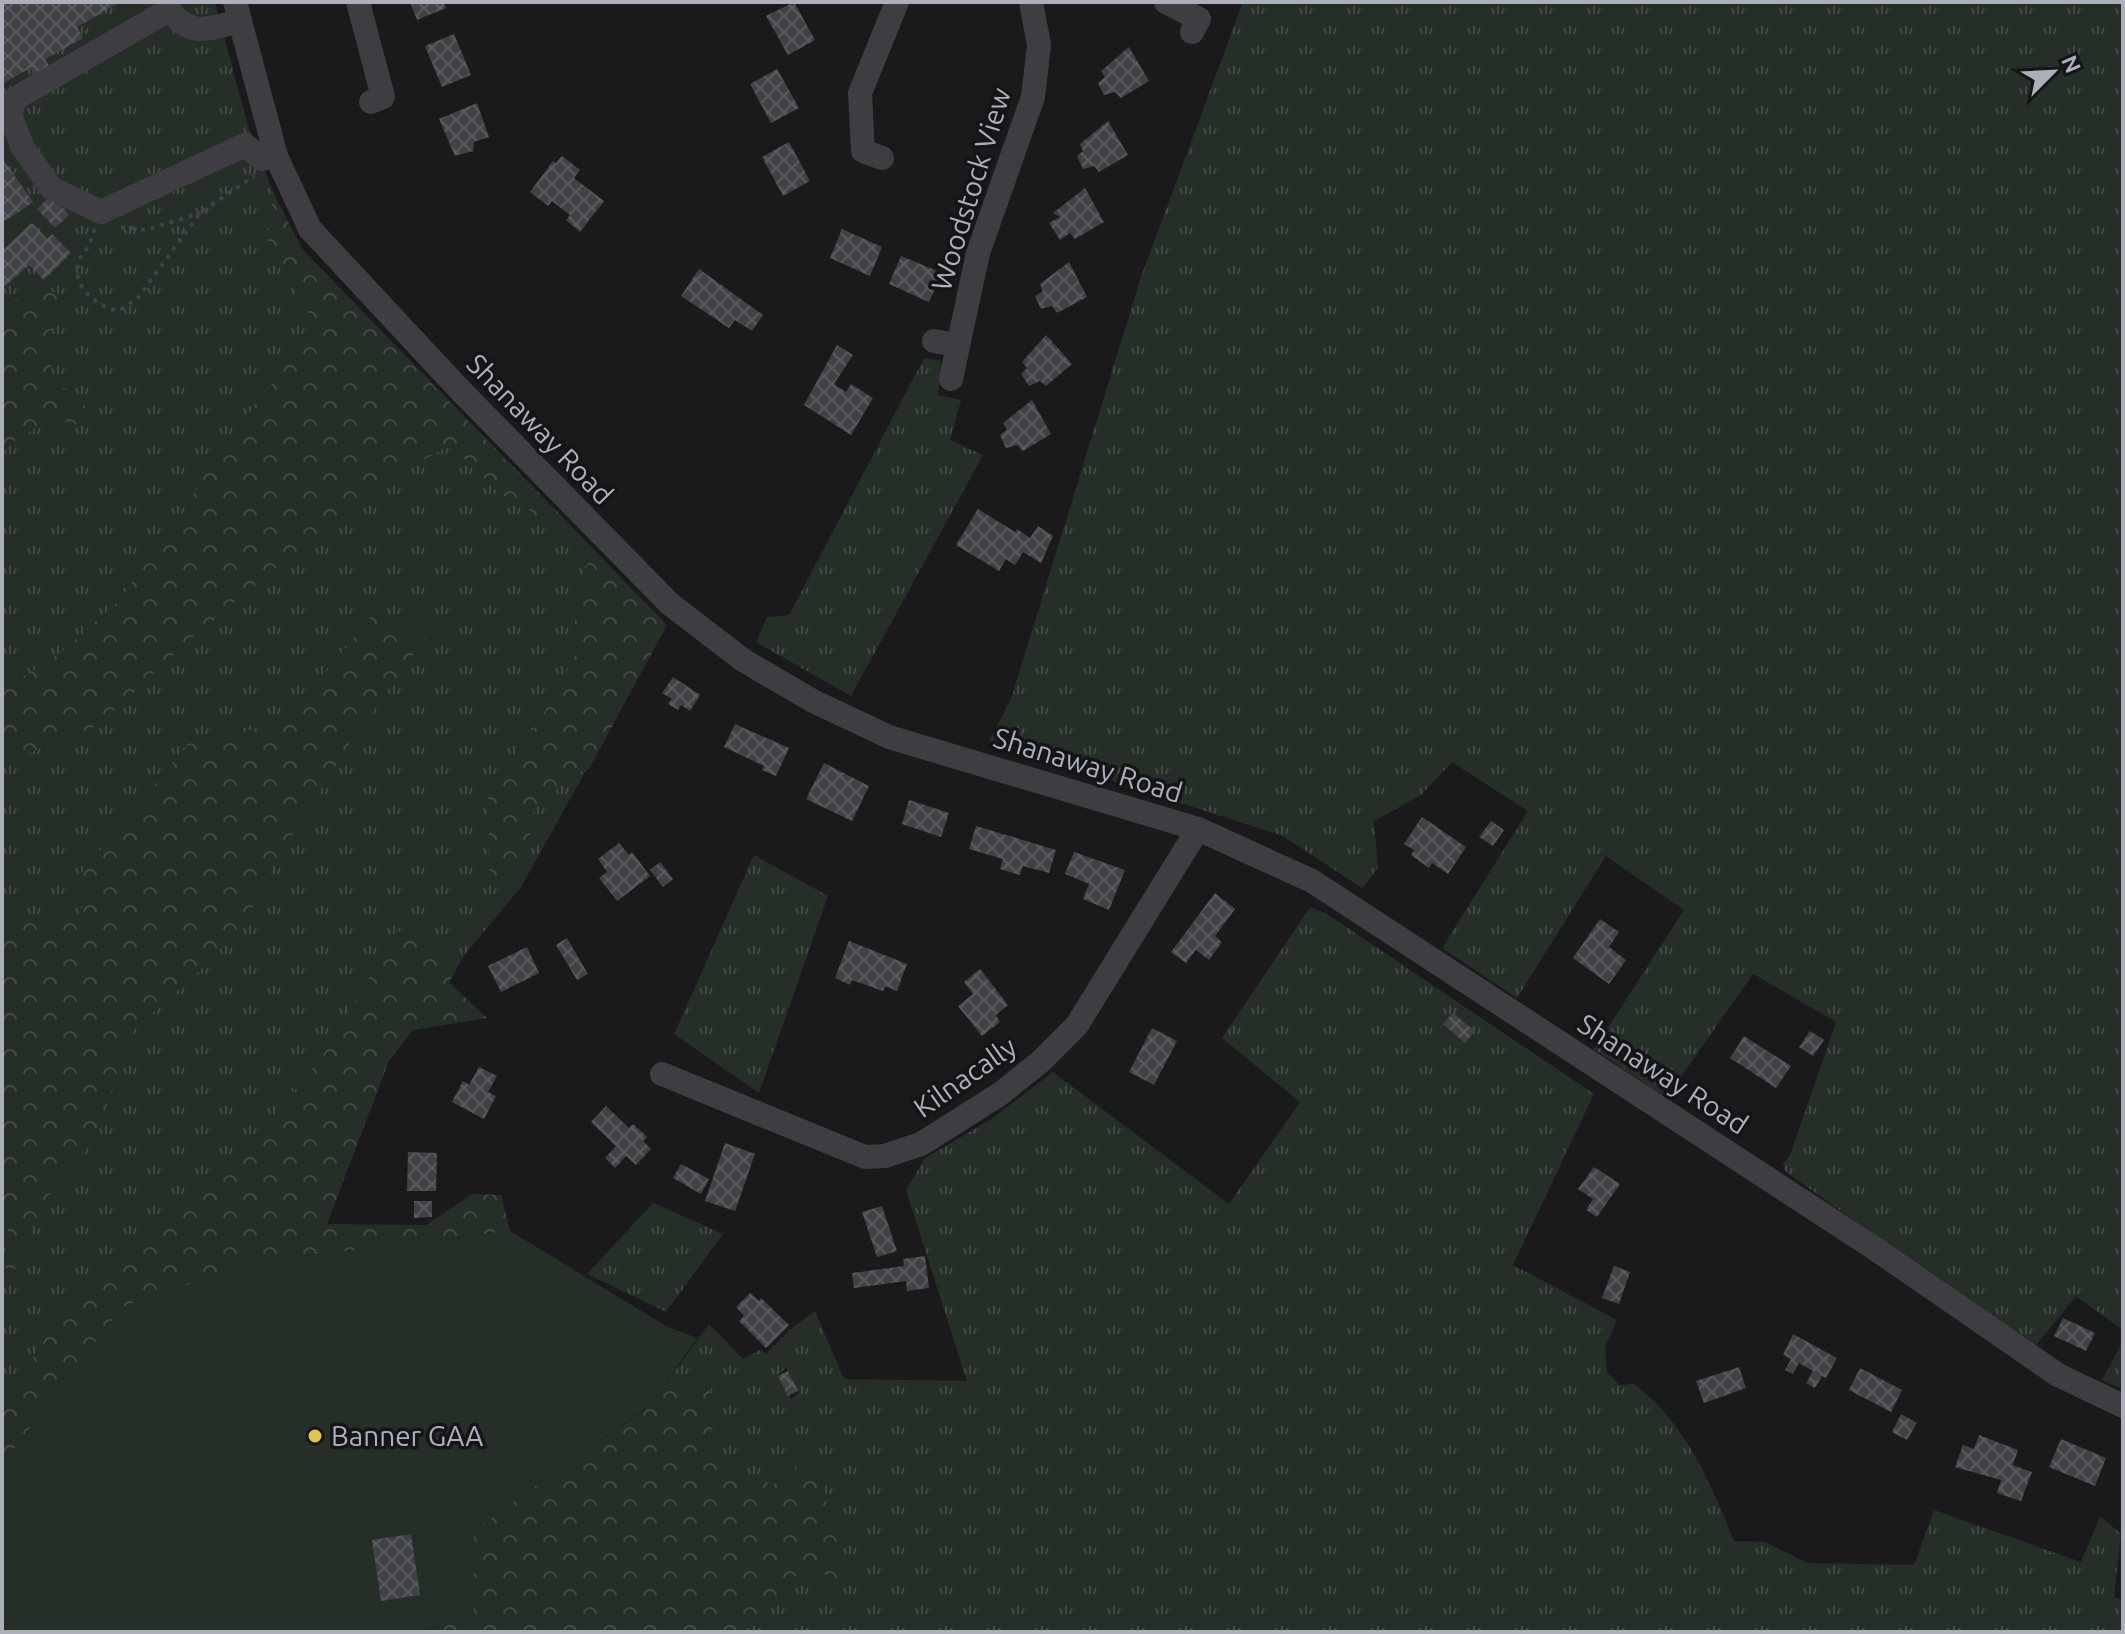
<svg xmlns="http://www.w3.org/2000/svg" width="2125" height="1634" font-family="Ubuntu,sans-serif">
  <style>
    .grass { fill: url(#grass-tufts); fill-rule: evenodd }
    .forest { fill: url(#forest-crowns) }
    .pitch { fill: #262e28 }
    .building { fill: url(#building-cross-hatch) }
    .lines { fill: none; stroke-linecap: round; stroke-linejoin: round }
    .path { stroke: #414247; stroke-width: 4; stroke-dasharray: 4 6; stroke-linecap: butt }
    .minor { stroke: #3d3d42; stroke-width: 24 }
    .poi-dot { fill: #e2c44b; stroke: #151517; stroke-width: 3 }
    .labels { text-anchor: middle; stroke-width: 7; stroke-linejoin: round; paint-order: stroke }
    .street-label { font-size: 28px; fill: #adafba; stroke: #151517 }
    .poi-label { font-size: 28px; fill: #adafba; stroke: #151517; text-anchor: start }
  </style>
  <defs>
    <pattern id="grass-tufts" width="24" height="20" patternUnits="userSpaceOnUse" patternTransform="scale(2)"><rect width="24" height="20" fill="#262e28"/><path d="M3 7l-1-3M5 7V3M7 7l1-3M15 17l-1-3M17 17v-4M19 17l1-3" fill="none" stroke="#434a45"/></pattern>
    <pattern id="forest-crowns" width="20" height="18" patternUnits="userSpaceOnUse" patternTransform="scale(2)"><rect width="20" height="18" fill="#262e28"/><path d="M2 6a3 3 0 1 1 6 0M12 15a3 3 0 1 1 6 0" fill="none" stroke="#434a45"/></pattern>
    <pattern id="building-cross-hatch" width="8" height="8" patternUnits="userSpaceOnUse" patternTransform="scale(2)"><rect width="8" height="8" fill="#414245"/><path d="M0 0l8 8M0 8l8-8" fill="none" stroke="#5a5b5e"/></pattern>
  </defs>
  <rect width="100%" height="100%" fill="#1a1a1c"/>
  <g class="grass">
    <path d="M2 2H215L251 137 274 194 302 249 667 625 521 887 463 957 449 982 389 1061 326 1225 122 1307 2 1465Z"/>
    <path d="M1243 2H2123V1330L2076 1296 2034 1348 1786 1172 1783 1164 1790 1155 1836 1022 1753 974 1666 1098 1594 1049 1684 910 1606 856 1517 998 1442 948 1528 811 1452 762 1421 795 1374 821 1378 868 1362 888 1283 836 989 741 1011 699 1141 277Z"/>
    <path d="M924 358 941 361 938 395 961 400 950 440 983 455 851 696 756 642 767 617 789 615Z"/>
    <path d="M754 855 828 896 759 1093 674 1034Z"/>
    <path d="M1310 907 1327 914 1594 1094 1513 1265 1617 1320 1605 1347 1607 1372 1619 1385 1634 1384C1686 1423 1710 1482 1734 1541L1765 1542 1807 1563 1914 1565 1934 1510 2081 1562 2100 1516 2121 1534 2114 1597 2123 1600V1632H741L805 1567 850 1584 813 1453 773 1486 712 1460 710 1379 665 1384 709 1324 743 1359 760 1350 766 1354 792 1328 815 1311 844 1379 967 1381 906 1190 924 1159 993 1118 1053 1072 1229 1204 1300 1102 1222 1038ZM786 1367 799 1393 791 1399 778 1376Z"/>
    <path d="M653 1203 723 1234 666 1312 587 1274Z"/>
    <path d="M2123 1341V1389L2102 1380Z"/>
  </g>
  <g class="forest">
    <path d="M274 194 302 249 564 521 545 528 530 510 500 494 450 445 407 469 294 553 186 643 99 725 2 764 3 690 61 652 117 603 183 513 217 452 317 328 267 239Z"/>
    <path d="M44 288 64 296 49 334 52 378 95 414 85 426 50 418 15 441 2 453V304Z"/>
    <path d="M593 552 667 625 589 769 573 774 534 810 521 887 490 877 488 789 540 720 575 656V591Z"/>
    <path d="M374 613 409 626 440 617 348 746 274 865 245 924 192 978 131 1032 97 1135 43 1202 17 1269 3 1268 8 1229 2 1202V928L28 919 74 921 86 900 77 878 188 744 277 724 318 682Z"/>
    <path d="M398 931 463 957 449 982 487 1018 413 1030 389 1060 327 1224 426 1225 472 1194 501 1195 510 1231 255 1262 122 1307 2 1465V1405L80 1286 222 1178 322 1057Z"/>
    <path d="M710 1379 712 1460 773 1485 813 1452 850 1584 805 1567 741 1632H424L474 1609 473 1530 648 1407 665 1384Z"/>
  </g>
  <path class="pitch" d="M510 1231 668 1327 697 1338 650 1405 474 1530V1609L424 1632H2V1465L122 1307 255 1262Z"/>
  <g class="building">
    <path d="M2 2H120L77 27 83 38 45 59 49 66 34 75 30 68 2 84Z"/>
    <path d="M410 2H443L446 8 417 20Z"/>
    <path d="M794 2 815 40 788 55 766 16Z"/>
    <path d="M454 34 471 75 442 87 425 46Z"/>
    <path d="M1129 47 1149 81 1121 98 1115 92 1104 95 1098 83 1105 77 1101 71Z"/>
    <path d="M777 69 799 108 771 123 750 84Z"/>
    <path d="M477 103 489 137 474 142 473 151 455 156 439 119Z"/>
    <path d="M1108 121 1128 155 1099 172 1094 166 1083 169 1077 156 1083 151 1080 144Z"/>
    <path d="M789 142 810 181 783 196 762 157Z"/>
    <path d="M562 156 580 170 574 178 604 201 580 232 566 220 570 215 552 201 548 206 530 192 553 161 556 163Z"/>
    <path d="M2 158 33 202 5 221 2 217Z"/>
    <path d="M1085 188 1104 222 1075 239 1070 233 1060 240 1049 223 1060 217 1053 213Z"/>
    <path d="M51 196 69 215 55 228 37 209Z"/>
    <path d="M32 223 47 239 52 234 71 253 44 280 29 265 2 289V251Z"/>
    <path d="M842 229 882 247 870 276 830 258Z"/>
    <path d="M901 256 942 273 929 302 889 284Z"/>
    <path d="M1069 262 1087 297 1057 313 1052 306 1041 309 1035 296 1043 291 1040 284Z"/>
    <path d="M699 269 763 315 752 331 735 320 729 328 681 296Z"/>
    <path d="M1046 335 1072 364 1046 386 1040 381 1029 386 1021 374 1027 368 1022 362Z"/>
    <path d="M837 345 853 355 834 384 846 392 851 384 873 398 851 435 804 405Z"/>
    <path d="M1032 400 1051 434 1023 451 1017 445 1006 448 1000 435 1007 430 1003 423Z"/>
    <path d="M978 509 1015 532 1017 529 1030 538 1038 526 1053 536 1041 563 1023 552 1015 565 1006 559 999 571 956 545Z"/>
    <path d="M673 677 700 695 690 711 681 705 678 710 668 704 672 699 662 693Z"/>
    <path d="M735 724 789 748 776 776 762 770 764 766 724 747Z"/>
    <path d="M824 763 869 786 852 821 806 799Z"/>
    <path d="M909 800 949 813 941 837 902 824Z"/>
    <path d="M1422 817 1466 847 1448 874 1432 863 1429 868 1411 855 1414 850 1404 844Z"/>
    <path d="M1491 821 1504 830 1493 846 1479 837Z"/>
    <path d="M976 826 1056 850 1049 873 1023 866 1020 875 1000 869 1003 859 969 849Z"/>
    <path d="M619 843 629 855 632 852 650 876 617 901 599 878 607 872 598 859Z"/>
    <path d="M1074 852 1125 870 1109 910 1083 899 1089 884 1065 874Z"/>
    <path d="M660 862 673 879 663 887 650 870Z"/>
    <path d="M1215 893 1235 909 1215 936 1222 942 1209 960 1196 950 1186 963 1171 952Z"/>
    <path d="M1600 919 1619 932 1609 947 1626 960 1609 984 1573 958Z"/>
    <path d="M567 938 588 974 577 980 556 945Z"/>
    <path d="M849 941 907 964 897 991 885 986 883 991 852 980 850 985 835 978Z"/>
    <path d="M527 947 539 973 501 992 488 966Z"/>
    <path d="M980 969 1008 1005 996 1015 1000 1022 982 1036 958 1006 973 994 964 982Z"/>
    <path d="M1453 1013 1475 1031 1465 1043 1443 1024Z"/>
    <path d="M1152 1028 1177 1041 1154 1085 1129 1072Z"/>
    <path d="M1810 1031 1824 1040 1813 1056 1799 1047Z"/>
    <path d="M1744 1036 1791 1066 1776 1088 1730 1058Z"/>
    <path d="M479 1067 497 1076 488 1092 496 1096 484 1119 452 1102 463 1081 469 1085Z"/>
    <path d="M606 1106 629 1128 633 1124 647 1137 643 1141 651 1149 636 1165 626 1156 615 1168 605 1158 616 1146 591 1122Z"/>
    <path d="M725 1143 755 1154 735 1211 705 1201Z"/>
    <path d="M408 1152 437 1153 436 1191H407Z"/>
    <path d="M681 1164 709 1179 701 1194 673 1178Z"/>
    <path d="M1594 1167 1620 1184 1597 1217 1586 1210 1593 1199 1578 1189Z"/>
    <path d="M414 1201H432V1217L414 1218Z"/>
    <path d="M882 1206 897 1251 877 1257 862 1212Z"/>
    <path d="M925 1256 929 1288 907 1291 906 1281 854 1288 852 1273 904 1266 903 1259Z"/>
    <path d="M1614 1266 1630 1272 1619 1304 1602 1298Z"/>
    <path d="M750 1293 759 1301 761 1298 789 1325 766 1348 739 1321 744 1316 736 1307Z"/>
    <path d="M2063 1318 2095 1333 2086 1351 2054 1336Z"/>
    <path d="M1793 1334 1837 1358 1826 1378 1822 1376 1815 1388 1806 1383 1813 1371 1799 1363 1793 1374 1785 1370 1791 1359 1783 1355Z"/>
    <path d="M1739 1367 1746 1388 1704 1403 1696 1381Z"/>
    <path d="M1860 1368 1902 1390 1891 1412 1849 1390Z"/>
    <path d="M788 1371 798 1391 788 1396 778 1376Z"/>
    <path d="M1901 1414 1917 1423 1907 1440 1892 1432Z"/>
    <path d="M1979 1435 2018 1450 2013 1465 2032 1472 2021 1501 1997 1493 2001 1480 1955 1467 1963 1445 1974 1449Z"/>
    <path d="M2061 1439 2106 1458 2095 1486 2049 1467Z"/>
    <path d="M411 1534 420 1595 381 1601 372 1540Z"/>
  </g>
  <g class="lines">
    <g class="path">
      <path d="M121 227 146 230 200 213"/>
      <path d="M95 229C92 235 91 242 87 248 85 252 81 255 80 259 69 286 95 305 118 311L137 299 200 213 254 176"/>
    </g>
    <g class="minor">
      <path d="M235 2 276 156 310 229 460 390 670 604 743 660 813 701 889 737 1198 829 1312 881 1874 1248 2058 1375 2123 1406"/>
      <path d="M358 2 383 97 371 102"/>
      <path d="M1166 2 1199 19 1192 32"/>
      <path d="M240 21C210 28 191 39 169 10L16 98 10 114 22 146 51 188 101 212 245 145 262 159 276 156"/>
      <path d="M882 158 863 151 860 93 897 2"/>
      <path d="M934 341 958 345"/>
      <path d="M951 379 978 253 1033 97 1039 45 1031 2"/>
      <path d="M662 1074 865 1157 885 1156 921 1144 1000 1094 1040 1062 1077 1025 1198 829"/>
    </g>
  </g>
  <circle class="poi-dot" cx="315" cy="1436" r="8"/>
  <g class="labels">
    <g class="street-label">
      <text transform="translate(971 189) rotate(-73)" y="10">Woodstock View</text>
      <text transform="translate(540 429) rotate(46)" y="10">Shanaway Road</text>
      <text transform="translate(1088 765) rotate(17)" y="10">Shanaway Road</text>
      <text transform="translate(1663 1074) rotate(33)" y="10">Shanaway Road</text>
      <text transform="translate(965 1077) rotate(-35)" y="10">Kilnacally</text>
    </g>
    <g class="poi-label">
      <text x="331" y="1446">Banner GAA</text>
    </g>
  </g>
  <rect width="2125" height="1634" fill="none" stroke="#adafba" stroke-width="8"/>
  <g transform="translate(2053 72) rotate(66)" stroke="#151517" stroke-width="6" paint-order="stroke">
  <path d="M0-6L14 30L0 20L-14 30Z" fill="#adafba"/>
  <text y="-12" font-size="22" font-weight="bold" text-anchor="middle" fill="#adafba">N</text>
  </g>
</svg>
